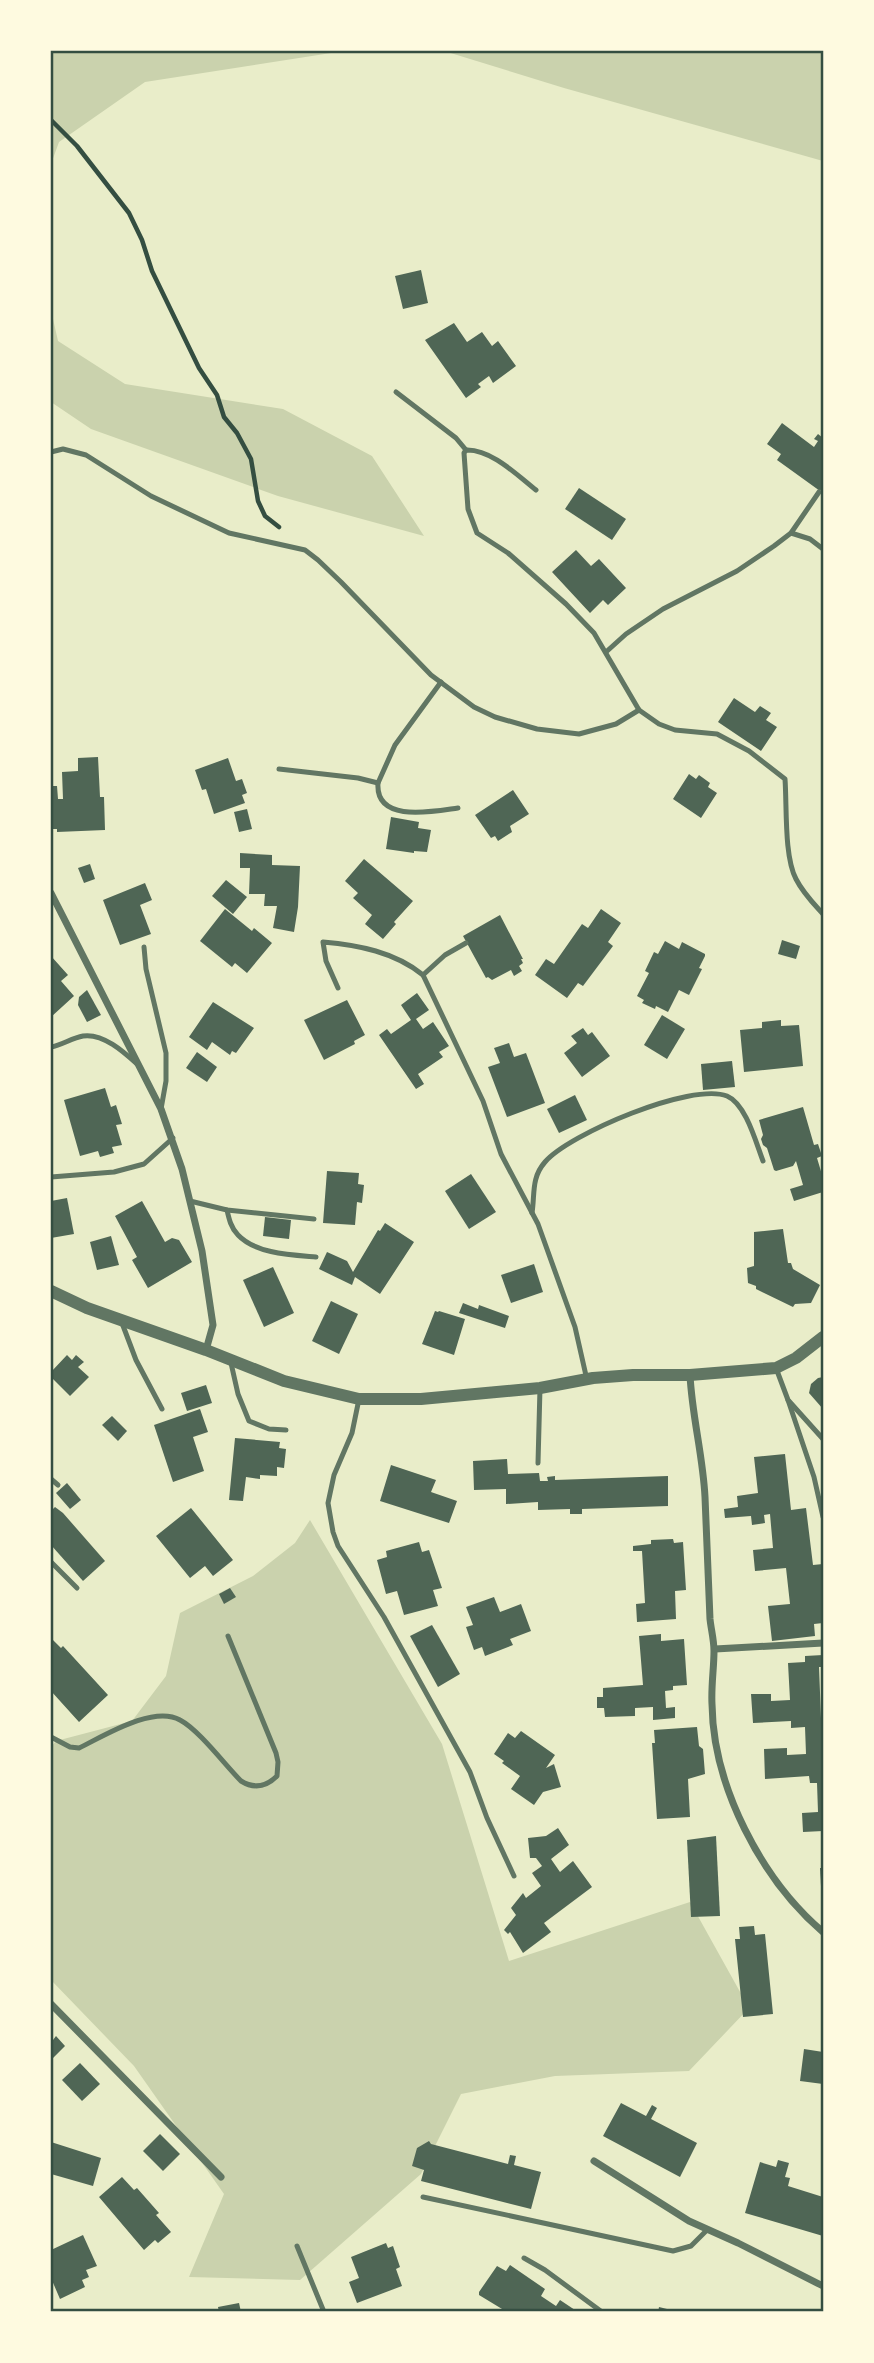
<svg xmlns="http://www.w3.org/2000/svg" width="874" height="2363" font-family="'Work Sans',sans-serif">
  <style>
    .green { fill: #cad2ad }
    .building { fill: #4f6655 }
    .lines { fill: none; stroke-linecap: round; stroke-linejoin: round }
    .path { stroke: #344e41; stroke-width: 4.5 }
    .service { stroke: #617663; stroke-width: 5 }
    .minor { stroke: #617663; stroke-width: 7 }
    .tertiary { stroke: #617663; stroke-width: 12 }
    .neatline { fill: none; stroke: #344e41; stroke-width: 2.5 }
  </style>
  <rect width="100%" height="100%" fill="#e9edc9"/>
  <g class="green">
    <path d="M51 51H344L145 82 59 142 51 164Z"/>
    <path d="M444 51H823V161L564 88Z"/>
    <path d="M51 310 58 341 125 384 283 409 372 456 424 536 278 496 91 429 51 402Z"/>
    <path d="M310 1520 442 1744 509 1961 690 1902 749 2008 689 2071 555 2076 461 2094 421 2174 300 2280 189 2277 224 2194 134 2066 51 1980V1747L56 1741 132 1721 166 1676 180 1613 253 1576 295 1543Z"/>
  </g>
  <g class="building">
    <path d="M421 270 428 303 403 309 395 276Z"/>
    <path d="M454 323 467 342 482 332 492 346 498 341 516 366 493 383 489 376 478 384 481 387 466 398 425 340Z"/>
    <path d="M782 423 814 447 818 441 814 439 818 434 823 438V487L820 491 777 460 781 454 767 444Z"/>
    <path d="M579 488 626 519 612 540 565 509Z"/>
    <path d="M576 550 591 566 599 559 626 588 608 605 603 600 590 613 552 572Z"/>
    <path d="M734 698 755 712 760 706 771 713 766 720 777 727 761 751 718 722Z"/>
    <path d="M98 757 100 797H104L105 830 57 832V829H51V786H57L58 799H63L62 772 78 771V758Z"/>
    <path d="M228 758 236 781 242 779 247 793 242 795 245 803 214 814 206 789 202 790 195 770Z"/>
    <path d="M689 774 696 779 699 775 710 783 708 787 717 793 701 818 673 799Z"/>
    <path d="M513 790 529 814 510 826 512 832 498 841 495 836 491 838 475 815Z"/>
    <path d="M247 809 252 829 239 832 234 812Z"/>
    <path d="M391 817 419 822 418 828 431 830 427 852 414 851V853L386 849Z"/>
    <path d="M240 853 272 855V865L300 866 298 907 294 932 273 928 277 906H264L265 894H249L250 868H240Z"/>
    <path d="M364 859 413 901 394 922 396 924 383 939 365 924 372 915 353 898 358 893 345 881Z"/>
    <path d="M90 864 95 879 84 883 78 868Z"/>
    <path d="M226 880 247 897 233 914 212 896Z"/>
    <path d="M145 883 152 900 140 905 151 934 120 945 103 900Z"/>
    <path d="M225 909 252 931 254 928 272 943 247 973 235 963 232 967 200 941Z"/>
    <path d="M601 909 621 923 608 942 613 946 583 986 578 983 567 998 535 975 546 959 554 964 582 924 588 928Z"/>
    <path d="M500 915 523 959H521L523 963 519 966 522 971 514 976 511 970 492 980 488 977 486 978 463 936Z"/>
    <path d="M782 940 800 946 796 959 778 954Z"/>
    <path d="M665 941 679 949 682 942 705 954V956L699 968 702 969 689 995 679 990 668 1012 656 1006 655 1009 642 1003 644 1000 637 996 649 973 645 971 654 952 658 954Z"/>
    <path d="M51 956 68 975 61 981 74 996 51 1017Z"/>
    <path d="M87 990 101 1015 87 1022 78 1005 79 997Z"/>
    <path d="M417 993 429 1010 416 1019 423 1029 433 1022 449 1046 439 1052 443 1057 418 1074 424 1084 416 1089 379 1035 387 1029 391 1034 411 1020 401 1005Z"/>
    <path d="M347 1000 365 1035 354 1041 355 1044 324 1060 304 1020Z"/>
    <path d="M213 1002 254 1028 236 1053 232 1051 230 1055 212 1042 207 1050 189 1037Z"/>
    <path d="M662 1015 685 1029 667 1059 644 1045Z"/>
    <path d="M781 1020V1026L799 1025 803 1066 744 1072 740 1030 762 1028V1022Z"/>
    <path d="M583 1028 588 1035 592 1032 610 1056 582 1077 564 1053 577 1043 571 1036Z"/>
    <path d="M509 1043 514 1057 526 1053 545 1103 507 1117 488 1067 500 1063 494 1048Z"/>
    <path d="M197 1052 217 1067 207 1082 186 1068Z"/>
    <path d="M732 1061 735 1087 703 1090 701 1064Z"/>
    <path d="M105 1088 111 1107 116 1105 122 1124 116 1125 122 1145 112 1147 114 1153 100 1157 98 1151 80 1156 64 1100Z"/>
    <path d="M575 1095 587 1120 559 1133 547 1109Z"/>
    <path d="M803 1107 814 1145 818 1144 822 1156 817 1158 823 1178V1192L794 1201 790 1189 803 1185 796 1161 793 1166 776 1171 774 1170 767 1148 763 1145 761 1139 763 1135 759 1120Z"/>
    <path d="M327 1171 359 1173 358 1184 364 1185 362 1203 357 1202 355 1225 323 1223Z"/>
    <path d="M471 1174 496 1212 469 1229 445 1191Z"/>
    <path d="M67 1198 74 1234 51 1238V1201Z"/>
    <path d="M142 1201 165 1242 172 1238 179 1240 192 1262 148 1288 132 1260 137 1257 115 1216Z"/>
    <path d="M265 1217 291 1220 289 1239 263 1236Z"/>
    <path d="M385 1223 414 1242 380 1294 355 1277 352 1285 319 1269 327 1252 347 1261 353 1272 378 1230 380 1231Z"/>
    <path d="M783 1229 788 1263H791L793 1269 820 1285 811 1303 795 1304 793 1307 756 1289V1286L748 1283 747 1268 754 1266V1232Z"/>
    <path d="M111 1236 119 1265 97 1270 90 1242Z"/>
    <path d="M534 1264 543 1292 511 1303 501 1275Z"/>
    <path d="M273 1267 294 1313 264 1327 243 1280Z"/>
    <path d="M331 1301 358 1314 339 1354 312 1341Z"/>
    <path d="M463 1303 478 1309 479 1305 509 1316 505 1328 459 1313Z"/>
    <path d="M435 1311 438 1312 439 1311 465 1319 454 1355 422 1344Z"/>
    <path d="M67 1355 72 1360 76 1355 84 1362 78 1367 89 1377 70 1396 51 1377V1372Z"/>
    <path d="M823 1377V1409L809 1393 811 1384 818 1378Z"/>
    <path d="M206 1385 212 1403 187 1411 181 1393Z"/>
    <path d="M200 1409 208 1432 193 1437 204 1471 173 1482 154 1425Z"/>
    <path d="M112 1416 127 1431 118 1441 102 1425Z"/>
    <path d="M235 1438 280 1442 279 1448 286 1449 284 1468 277 1467V1476L260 1475V1479L246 1477 243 1501 229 1500Z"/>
    <path d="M785 1454 791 1510 806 1508 813 1565 823 1564V1623L814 1624 815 1636 772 1641 768 1606 790 1604 786 1568 755 1571 753 1550 773 1548 770 1514 764 1515 765 1523 752 1525 751 1516 725 1518 724 1509 738 1507 737 1496 758 1493 754 1457Z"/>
    <path d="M507 1459 508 1474 539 1473 540 1481H548L547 1477 555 1476V1480L668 1476V1506L582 1509V1514H570V1509L538 1510V1502L506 1504V1489L474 1490 473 1461Z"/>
    <path d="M391 1465 436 1480 431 1492 457 1501 449 1523 380 1501Z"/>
    <path d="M67 1483 81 1500 70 1509 56 1493Z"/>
    <path d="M55 1507 63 1513 105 1561 83 1581 51 1545V1511Z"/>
    <path d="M191 1508 233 1560 213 1576 205 1566 190 1578 156 1536Z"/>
    <path d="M673 1539 674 1543 683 1542 686 1590 675 1591 676 1619 637 1622 636 1604 645 1603 642 1551H633V1546L651 1544V1540Z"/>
    <path d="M419 1542 422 1552 429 1550 442 1588 433 1590 438 1606 404 1615 397 1591 386 1594 377 1560 387 1557 386 1551Z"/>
    <path d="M230 1588 236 1597 224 1604 219 1594Z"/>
    <path d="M494 1597 500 1612 521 1604 531 1631 510 1639 513 1645 485 1656 482 1647 474 1650 466 1627 473 1625 466 1607Z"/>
    <path d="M432 1625 460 1674 438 1687 410 1636Z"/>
    <path d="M661 1634V1641L684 1639 687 1685 673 1686V1690L665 1691 666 1708 675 1707V1718L653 1720V1707L635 1708V1716L605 1717 604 1708H597V1697H603V1688L643 1685 639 1636Z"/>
    <path d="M51 1638 61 1648 63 1646 108 1695 79 1722 51 1691Z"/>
    <path d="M823 1655V1667H819L821 1718H823V1831L803 1832 802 1813 818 1812 817 1783H810L809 1776 765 1779 764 1749 787 1748V1755L806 1754 805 1727 791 1728V1721L753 1723 751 1694H771V1701L790 1700 788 1663 805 1662V1656Z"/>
    <path d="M697 1727 699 1746 703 1749 705 1774 688 1779 690 1817 657 1819 652 1743H655L654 1730Z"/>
    <path d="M521 1731 555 1755 546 1768 554 1764 561 1787 543 1792 534 1805 511 1789 520 1776 502 1763 504 1761 494 1754 508 1733 515 1738Z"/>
    <path d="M558 1828 569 1845 551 1859 560 1872 573 1861 592 1887 544 1923 551 1932 523 1953 510 1932 508 1934 504 1930 516 1915 511 1908 523 1893 526 1898 541 1886 532 1873 542 1866 536 1858H530L528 1838 546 1836Z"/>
    <path d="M716 1836 720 1916 691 1917 687 1840Z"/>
    <path d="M820 1868H823V1886H821Z"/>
    <path d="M754 1926 755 1935 765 1934 773 2014 743 2017 735 1939H740L739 1927Z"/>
    <path d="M56 2036 65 2046 51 2060V2037L53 2040Z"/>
    <path d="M804 2049 823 2052V2084L800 2081Z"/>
    <path d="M80 2063 100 2084 82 2101 62 2080Z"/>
    <path d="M621 2103 646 2116 652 2105 657 2108 651 2119 697 2143 680 2177 603 2136Z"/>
    <path d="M160 2134 180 2154 163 2171 143 2151Z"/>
    <path d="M429 2141 431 2144 508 2164 510 2155 516 2156 514 2165 541 2172 531 2209 421 2181 424 2170 412 2166 417 2148Z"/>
    <path d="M51 2142 101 2158 93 2186 51 2174Z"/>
    <path d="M778 2160 789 2163 785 2177 790 2178 788 2186 823 2197V2236L745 2213 760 2162 776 2167Z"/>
    <path d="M122 2177 134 2190 137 2188 159 2213 156 2215 171 2232 158 2243 155 2240 144 2250 99 2197Z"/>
    <path d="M83 2235 97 2266 86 2270 89 2277 82 2280 85 2287 60 2299 51 2278V2250Z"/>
    <path d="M386 2243 388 2248 393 2246 400 2267 396 2269 402 2286 357 2303 349 2282 359 2278 351 2257Z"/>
    <path d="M510 2265 545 2289 541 2296 556 2306 560 2300 578 2312H507L479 2295V2292L497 2266 506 2271Z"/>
    <path d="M239 2303 241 2312H219L218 2307Z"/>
    <path d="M659 2307 675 2311V2312H658Z"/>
  </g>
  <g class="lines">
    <path class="path" d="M51 120 77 146 129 213 142 240 152 271 199 368 217 395 224 417 237 433 251 459 258 501 265 516 279 527"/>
    <g class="service">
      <path d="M396 392 456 438 466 450"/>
      <path d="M51 452 63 449 86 455 151 496 229 533 305 550 318 560 341 582 431 675 474 707 495 717 537 729 579 734 616 724 639 710"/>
      <path d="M536 490C517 475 491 449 466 450L464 453 468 509 477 533 508 553 566 604 594 633 639 710 659 724 675 730 717 734 749 751 785 779C787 807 784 856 796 879 803 893 813 903 823 914"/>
      <path d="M791 533 810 539 823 549"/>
      <path d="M606 652 626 634 663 609 737 571 774 546 791 533 819 492"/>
      <path d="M441 682 395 745 378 783C375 824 435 811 458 808"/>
      <path d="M279 769 358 778 378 783"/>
      <path d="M144 947 146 969 166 1053V1081L161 1109"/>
      <path d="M423 975 445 955 466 943"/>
      <path d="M338 988 326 961 323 942C358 945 395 952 423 975L483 1101 501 1154 538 1224 575 1327 587 1380"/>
      <path d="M51 1047C62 1045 72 1038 83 1036 103 1033 124 1052 137 1064"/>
      <path d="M51 1177 114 1172 144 1164 173 1138"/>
      <path d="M190 1201 227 1210 314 1219"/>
      <path d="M227 1210C229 1219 231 1228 238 1235 256 1254 292 1255 316 1257"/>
      <path d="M532 1213C535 1194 531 1178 545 1162 569 1134 691 1082 727 1096 746 1104 756 1143 763 1161"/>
      <path d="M122 1323 136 1360 162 1409"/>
      <path d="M231 1363 238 1394 249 1421 269 1429 286 1430"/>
      <path d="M776 1368 788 1400 823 1439"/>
      <path d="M359 1399 352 1433 334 1475 328 1503 333 1532 338 1546 384 1617 470 1772 487 1818 514 1876"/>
      <path d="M788 1400 814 1477 823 1517"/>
      <path d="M538 1463 540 1388"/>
      <path d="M51 1479 58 1485"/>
      <path d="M51 1562 77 1588"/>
      <path d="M51 1737 70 1747 79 1748C104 1736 153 1705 180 1720 199 1730 225 1765 241 1781 254 1789 266 1787 277 1776L278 1762 276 1753 228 1636"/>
      <path d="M423 2197 673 2251 691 2246 707 2230"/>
      <path d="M297 2246 324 2312"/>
      <path d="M524 2258 545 2270 602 2312"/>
    </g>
    <g class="minor">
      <path d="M51 893 161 1109 182 1169 202 1251 213 1325 206 1350"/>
      <path d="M690 1375C692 1416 703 1456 705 1497 707 1537 708 1578 710 1619 711 1629 714 1640 714 1651 714 1668 711 1686 712 1704 713 1786 761 1879 823 1932"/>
      <path d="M715 1649 823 1643"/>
      <path d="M51 2004 221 2177"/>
      <path d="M594 2161 689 2221 738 2243 823 2286"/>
    </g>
    <path class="tertiary" d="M51 1291 87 1308 206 1350 284 1381 359 1399H421L540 1388 593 1378 633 1375H690L776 1368 796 1358 823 1337"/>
  </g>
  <rect width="874" height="2363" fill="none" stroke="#fefae0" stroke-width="105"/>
  <rect x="52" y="52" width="770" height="2258" class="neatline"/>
</svg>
